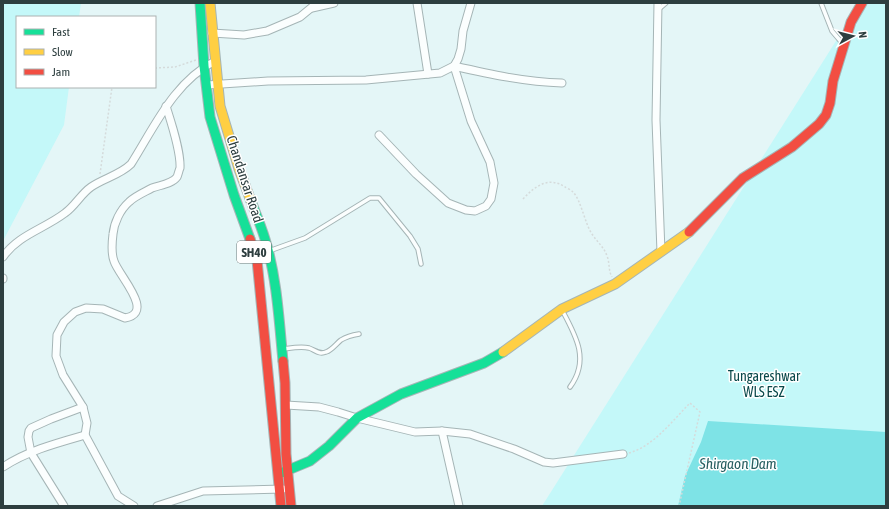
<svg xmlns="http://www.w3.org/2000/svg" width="889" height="509" font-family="'Asap Condensed',sans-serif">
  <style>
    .green { fill: #c4f8f9 }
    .water { fill: #7ee3e6 }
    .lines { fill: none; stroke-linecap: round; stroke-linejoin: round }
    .lane-casing { stroke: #a5b5b6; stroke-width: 5.5 }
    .street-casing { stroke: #a5b5b6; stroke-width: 9 }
    .fast-casing { stroke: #a5b5b6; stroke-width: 11 }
    .slow-casing { stroke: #a5b5b6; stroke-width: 11 }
    .jam-casing { stroke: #a5b5b6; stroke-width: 11 }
    .path { stroke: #d5dbdb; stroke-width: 1.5; stroke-dasharray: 2 2; stroke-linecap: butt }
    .lane { stroke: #fbfefe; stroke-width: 3.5 }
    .street { stroke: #fbfefe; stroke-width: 7 }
    .fast { stroke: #16e098; stroke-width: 9 }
    .slow { stroke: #ffcf43; stroke-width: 9 }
    .jam { stroke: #f24e42; stroke-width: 9 }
    .labels { text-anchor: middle; stroke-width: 3; stroke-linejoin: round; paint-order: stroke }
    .shield { fill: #fff; stroke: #6c7879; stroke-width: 1 }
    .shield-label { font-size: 13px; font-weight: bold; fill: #2d3e3f }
    .street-label { font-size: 14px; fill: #2d3e3f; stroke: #fff }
    .park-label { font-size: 14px; fill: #09484a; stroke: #fff }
    .water-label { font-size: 15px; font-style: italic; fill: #265e60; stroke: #fff }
  </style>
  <rect width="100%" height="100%" fill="#e4f6f7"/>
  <g class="green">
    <path d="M3 3H81L79 17H17V87H69L64 125 3 241Z"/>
    <path d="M860 3H886V506H542Z"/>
  </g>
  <path class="water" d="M708 421 886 432V506H678L685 476 701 442Z"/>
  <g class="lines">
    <defs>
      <g id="lane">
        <path d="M821 3 832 31 843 44"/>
        <path d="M659 9 666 3"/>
        <path d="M269 251 305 238 370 198H379L410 236 418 249 421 264"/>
        <path d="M562 310C576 336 590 360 570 387"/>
        <path d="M283 349C291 348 301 346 309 348 315 350 319 355 326 352 332 350 336 344 341 340 346 337 353 335 359 334"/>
      </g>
      <g id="street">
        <path d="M417 3 428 74"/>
        <path d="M658 3 656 120 661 252"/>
        <path d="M312 8 334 3"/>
        <path d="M212 33 244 35 267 31 300 17 317 3"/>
        <path d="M454 66C489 74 525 82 562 83"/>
        <path d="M207 85 268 81 366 80 440 73 454 66 458 59 461 49 463 31 471 3"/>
        <path d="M379 135 416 174 448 203 466 210 475 211 486 206 491 199 494 183 490 162 471 121 454 66"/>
        <path d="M3 257C18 235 44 229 65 213 75 206 81 194 91 187 104 178 120 175 131 164 155 126 174 82 215 61"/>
        <path d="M3 278V279"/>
        <path d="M286 405 319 407 338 412 357 418 415 432 442 431 470 434 514 449 544 462 553 463 623 454"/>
        <path d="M442 431 459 506"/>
        <path d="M85 435 87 423 83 407 63 375 56 356 57 335 64 322 75 312 86 308 103 309 125 318C156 313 118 275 114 261 111 253 112 242 113 234 114 223 120 210 129 202 135 196 145 192 152 188 160 185 172 184 177 177 178 175 179 170 180 168 181 151 171 122 166 106"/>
        <path d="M3 467C27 451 57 443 85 435L118 496 134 506"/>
        <path d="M64 506 31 453 28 437 29 431 31 428 51 419 83 407"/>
        <path d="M157 506 203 491 283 489"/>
      </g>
      <g id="fast">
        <path d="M200 3 204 66 210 117 234 195 250 239"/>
        <path d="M251 201C256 214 261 226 265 239 277 278 279 320 283 361"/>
        <path d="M281 473 310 461 329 446 357 418 401 394 484 363 503 352"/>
      </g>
      <g id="slow">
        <path d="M210 3 220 106 239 169 251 201"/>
        <path d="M503 352 562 309 615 284 689 232"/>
      </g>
      <g id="jam">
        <path d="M689 232 743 178 792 147 819 124 826 115 830 103 833 81 851 22 862 3"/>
        <path d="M250 239 257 260 281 506"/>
        <path d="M283 361 285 383 286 454 291 506"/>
      </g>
    </defs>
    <use href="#lane" class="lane-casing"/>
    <use href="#street" class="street-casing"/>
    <use href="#fast" class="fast-casing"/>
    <use href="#slow" class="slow-casing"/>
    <use href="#jam" class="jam-casing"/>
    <g class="path">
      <path d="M155 68 175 67 196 60"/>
      <path d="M100 174 112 87"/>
      <path d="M523 199C535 186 549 176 565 187 567 188 571 190 573 192 581 200 585 224 592 234 597 242 604 247 607 256 610 263 608 270 612 277"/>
      <path d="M629 453C654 446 672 421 690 403L700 412 679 506"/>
    </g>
    <use href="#lane" class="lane"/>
    <use href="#street" class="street"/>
    <use href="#fast" class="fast"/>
    <use href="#slow" class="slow"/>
    <use href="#jam" class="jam"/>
  </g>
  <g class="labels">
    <rect class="shield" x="237" y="241" width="34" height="22" rx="3"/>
    <g class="shield-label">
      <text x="254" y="257">SH40</text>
    </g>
    <g class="street-label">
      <text transform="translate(245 179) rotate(72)" y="5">Chandansar Road</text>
    </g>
    <g class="park-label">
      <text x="764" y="381">Tungareshwar<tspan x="764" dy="16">WLS ESZ</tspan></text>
    </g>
    <g class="water-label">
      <text x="738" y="469">Shirgaon Dam</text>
    </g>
  </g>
  <rect width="889" height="509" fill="none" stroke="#2d3e3f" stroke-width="8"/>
  <rect x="16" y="16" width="140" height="72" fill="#ffffff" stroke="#abb2b2"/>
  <rect x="24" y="29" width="20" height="6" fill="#16e098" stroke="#abb2b2"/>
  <text x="52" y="36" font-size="12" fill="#2d3e3f">Fast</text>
  <rect x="24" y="49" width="20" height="6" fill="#ffcf43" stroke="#abb2b2"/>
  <text x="52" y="56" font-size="12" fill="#2d3e3f">Slow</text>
  <rect x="24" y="69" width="20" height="6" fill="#f24e42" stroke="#abb2b2"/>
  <text x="52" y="76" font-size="12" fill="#2d3e3f">Jam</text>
  <g transform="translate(853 36) rotate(83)" stroke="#ffffff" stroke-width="3" paint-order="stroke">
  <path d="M0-3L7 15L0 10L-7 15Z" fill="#2d3e3f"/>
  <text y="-6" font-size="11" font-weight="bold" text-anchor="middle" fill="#2d3e3f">N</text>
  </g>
</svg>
